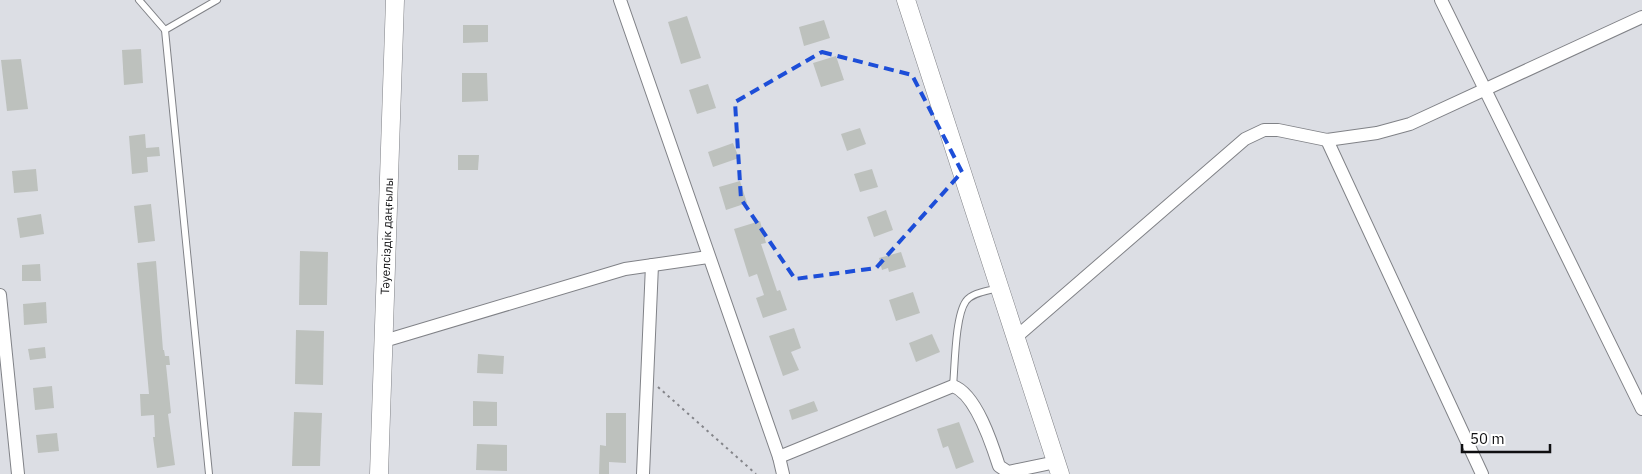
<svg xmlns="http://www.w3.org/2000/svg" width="1642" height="474" font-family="'IBM Plex Sans',sans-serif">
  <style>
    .building { fill: #bdc1bd }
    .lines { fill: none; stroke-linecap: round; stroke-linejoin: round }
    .lane-casing { stroke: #808287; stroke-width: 8 }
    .street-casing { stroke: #808287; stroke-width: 14 }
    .secondary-casing { stroke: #808287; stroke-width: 19 }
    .path { stroke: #84858a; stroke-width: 2; stroke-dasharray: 2.5 4; stroke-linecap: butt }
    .lane { stroke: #fff; stroke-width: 6 }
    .street { stroke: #fff; stroke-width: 12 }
    .secondary { stroke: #fff; stroke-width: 18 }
    .marked { fill: none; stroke: #1d4ed8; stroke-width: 4; stroke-dasharray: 10 6; stroke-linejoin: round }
    .labels { text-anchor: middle; stroke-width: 4.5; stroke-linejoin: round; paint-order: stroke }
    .street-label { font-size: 12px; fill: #0f0f11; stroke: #fff }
  </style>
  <rect width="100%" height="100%" fill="#dcdee4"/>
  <g class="building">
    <path d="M687 16 701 58 681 64 668 22Z"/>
    <path d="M824 20 830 38 804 46 799 27Z"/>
    <path d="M463 25H488V42L463 43Z"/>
    <path d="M141 49 143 83 124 85 122 50Z"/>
    <path d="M836 56 844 80 821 87 813 63Z"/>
    <path d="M21 59 28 109 7 111 1 60Z"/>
    <path d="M462 73H487L488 101 462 102Z"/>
    <path d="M708 84 716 108 697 114 689 90Z"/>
    <path d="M860 128 866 144 847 151 841 134Z"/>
    <path d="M145 134 146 148 159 147 160 156 147 157 148 172 132 174 129 136Z"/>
    <path d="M733 143 739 158 713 167 708 152Z"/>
    <path d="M458 155H479L478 170H458Z"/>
    <path d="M36 169 38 191 14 193 12 171Z"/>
    <path d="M872 169 878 187 860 192 854 174Z"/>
    <path d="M740 181 747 203 726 210 719 187Z"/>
    <path d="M151 204 155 241 138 243 134 206Z"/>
    <path d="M886 210 893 230 874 237 867 217Z"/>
    <path d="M41 214 44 234 20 238 17 218Z"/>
    <path d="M760 221 766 243 761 244 777 291 780 290 787 310 763 318 756 298 764 295 757 274 749 277 734 229Z"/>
    <path d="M300 251 328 252 327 305H299Z"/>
    <path d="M901 252 906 267 889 272 888 268 882 270 879 258Z"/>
    <path d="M156 261 163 350H164L165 356H169L170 365H166L171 413 168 414 175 465 157 468 153 437H155L154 415 141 416 140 394H149L137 263Z"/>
    <path d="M40 264 41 281H22V265Z"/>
    <path d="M913 292 920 313 896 321 889 300Z"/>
    <path d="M46 302 47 323 24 325 23 304Z"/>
    <path d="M794 328 801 348 791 352 799 370 783 376 769 336Z"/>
    <path d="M296 330 324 331 323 385 295 384Z"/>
    <path d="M932 334 940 352 916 362 909 343Z"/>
    <path d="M45 347 46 358 30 360 28 349Z"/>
    <path d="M478 354 504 356 503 374 477 373Z"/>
    <path d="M52 386 54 408 35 410 33 388Z"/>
    <path d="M473 401 497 402V426H473Z"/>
    <path d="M814 401 818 411 792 420 789 410Z"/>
    <path d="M294 412 322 413 320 466H292Z"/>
    <path d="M606 413H626V463L609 462V474H599L600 445 606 446Z"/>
    <path d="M959 422 974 462 956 469 948 446 943 448 937 429Z"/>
    <path d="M57 433 59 451 38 453 36 435Z"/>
    <path d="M477 444 507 445V471L476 470Z"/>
  </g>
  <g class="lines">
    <defs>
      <g id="lane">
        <path d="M139 0 165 30"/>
        <path d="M953 386C955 366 955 316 966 301 973 292 989 291 998 288"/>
        <path d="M209 474 165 30 217 0"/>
      </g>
      <g id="street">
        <path d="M620 0 779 457 783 474"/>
        <path d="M1441 0 1642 409"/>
        <path d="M1327 140 1482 474"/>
        <path d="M0 295 18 474"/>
        <path d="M1015 338 1245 139 1264 130H1278L1327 140 1377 133 1410 124 1642 17"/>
        <path d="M384 341 625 269 708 257"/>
        <path d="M779 457 953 386C976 394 992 444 999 466L1008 472 1056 462"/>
        <path d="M643 474 652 265"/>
      </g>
      <g id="secondary">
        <path d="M906 0 1060 474"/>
        <path id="s1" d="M379 474 395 0"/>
      </g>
    </defs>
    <use href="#lane" class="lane-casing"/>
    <use href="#street" class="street-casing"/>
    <use href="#secondary" class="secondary-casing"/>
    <path class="path" d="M658 387 756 474"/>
    <use href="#lane" class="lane"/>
    <use href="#street" class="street"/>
    <use href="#secondary" class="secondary"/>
  </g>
  <path class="marked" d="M822 52 912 75 962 172 876 268 795 279 741 199 735 102Z"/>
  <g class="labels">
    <g class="street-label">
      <text dy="4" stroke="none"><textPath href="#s1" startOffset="238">Тәуелсіздік даңғылы</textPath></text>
    </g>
  </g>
  <path d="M1462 444v8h88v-8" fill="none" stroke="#0f0f11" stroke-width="2.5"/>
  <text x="1470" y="444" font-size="15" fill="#0f0f11" stroke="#ffffff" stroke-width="4" paint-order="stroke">50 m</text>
</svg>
